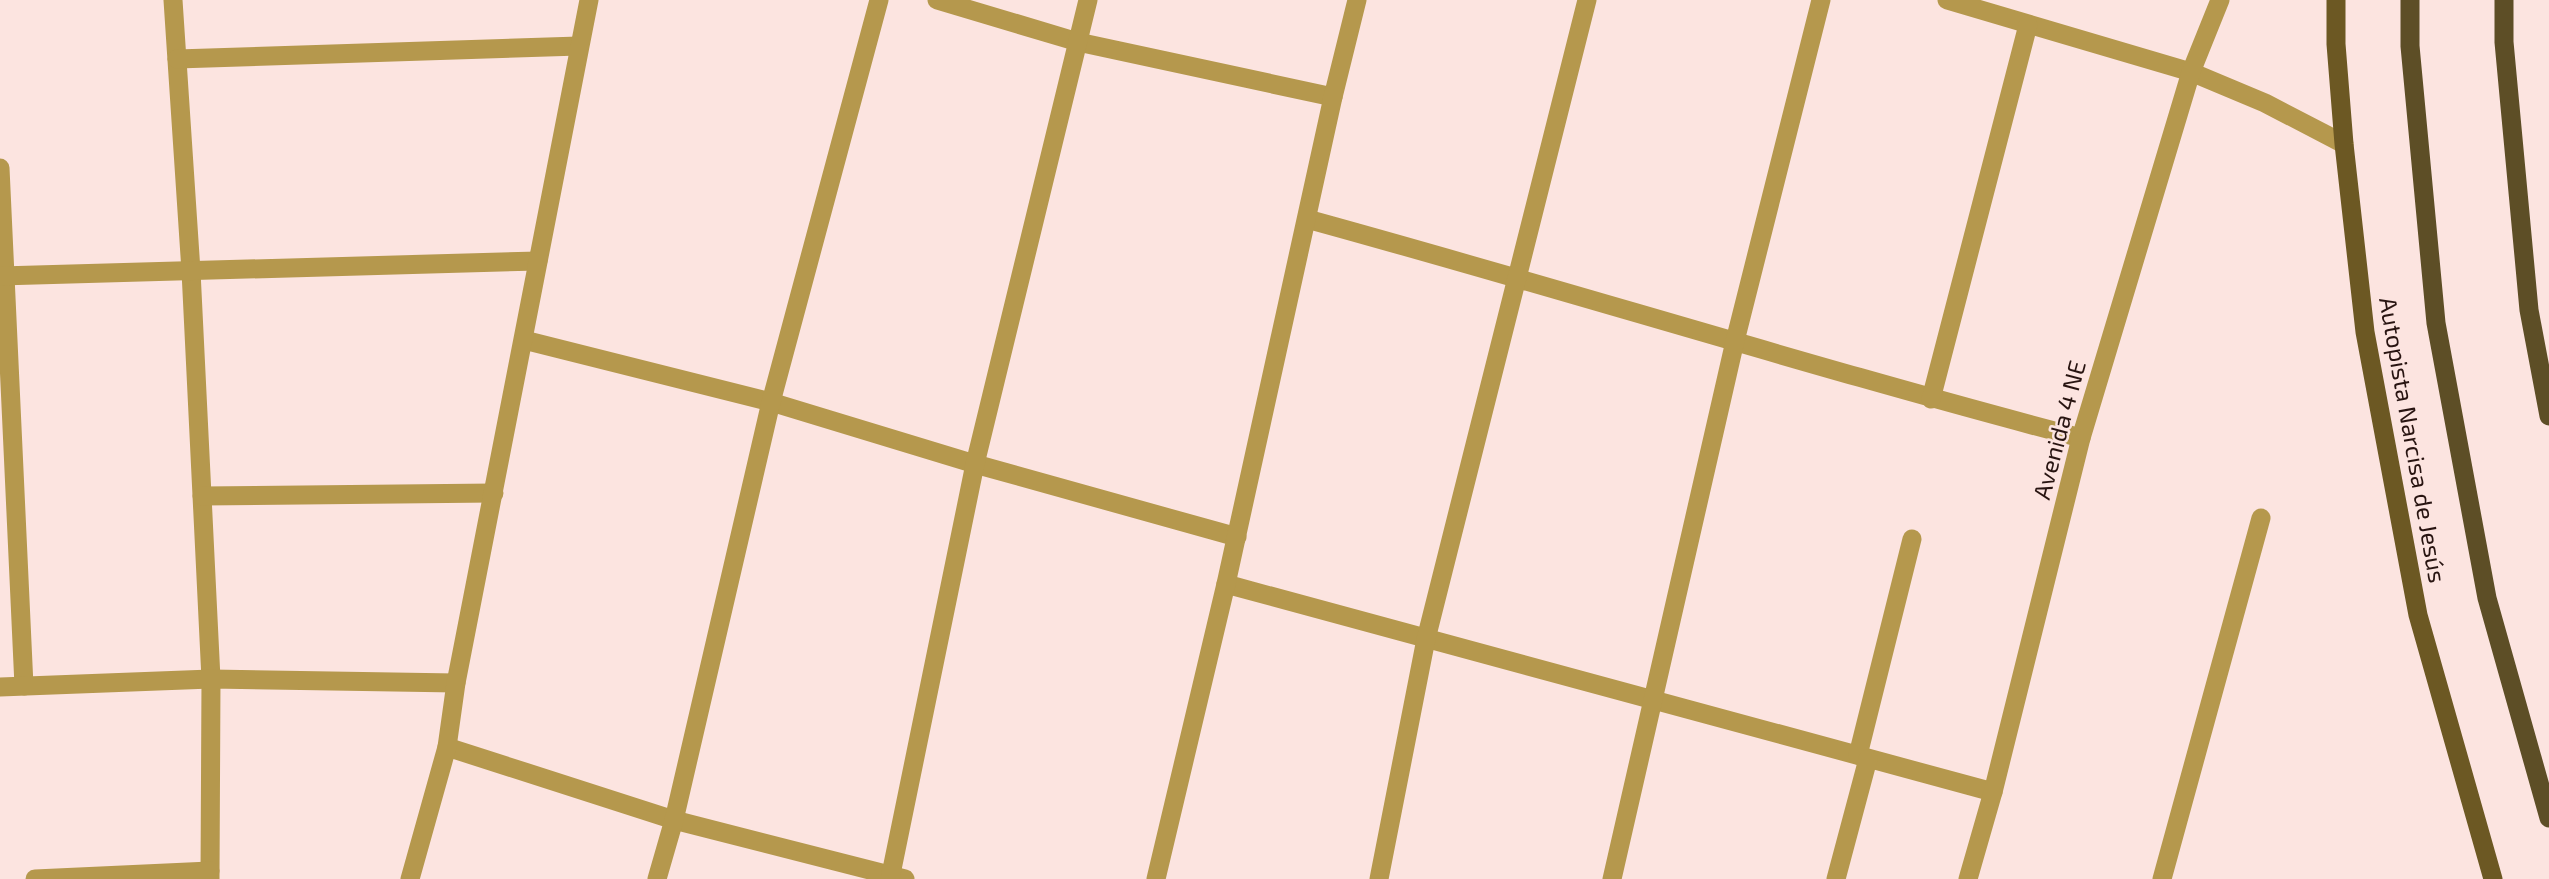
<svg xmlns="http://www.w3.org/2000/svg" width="2549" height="879" font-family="'Exo 2',sans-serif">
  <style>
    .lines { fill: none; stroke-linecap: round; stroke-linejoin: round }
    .minor { stroke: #b5984d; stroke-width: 19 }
    .primary { stroke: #6c5823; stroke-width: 19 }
    .trunk { stroke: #5d4e26; stroke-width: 19 }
    .labels { text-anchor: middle; stroke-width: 5; stroke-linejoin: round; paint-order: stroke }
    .street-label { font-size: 24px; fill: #281411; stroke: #fce4e0 }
  </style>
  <rect width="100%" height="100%" fill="#fce4e0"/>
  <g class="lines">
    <g class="minor">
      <path d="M173 0 191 271 211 679 210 879"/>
      <path d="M937 0 1078 42 1333 97"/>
      <path d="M1947 0 2191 72 2265 103 2344 144"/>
      <path d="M177 59 579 46"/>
      <path d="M0 168 24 686"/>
      <path d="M1307 219C1566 290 1821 370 2081 438"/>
      <path d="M0 276 538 261"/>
      <path d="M524 340 771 402 975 464 1237 537"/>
      <path d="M1931 399 2028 25"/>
      <path d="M202 496 494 493"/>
      <path d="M1226 584 1993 792"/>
      <path d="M0 687 211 679 456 683"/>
      <path d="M447 747 674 820 905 879"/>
      <path d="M1858 755 1912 539"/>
      <path d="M35 879 210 871"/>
      <path d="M410 879 447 747 456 683 589 0"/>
      <path d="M657 879 674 820 771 402 879 0"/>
      <path d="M890 879 975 464 1088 0"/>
      <path d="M1156 879 1226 584 1333 97 1357 0"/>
      <path d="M1379 879 1426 639 1587 0"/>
      <path d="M1612 879 1735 341 1821 0"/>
      <path d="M1836 879 1868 759"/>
      <path d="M1968 879 1993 792 2081 438 2191 72 2220 0"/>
      <path d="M2162 879 2261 518"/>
    </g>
    <path class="primary" d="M2336 0V44L2344 144 2365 332 2418 615 2493 879"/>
    <g class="trunk">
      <path d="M2410 0V46L2436 323 2487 598 2549 818"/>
      <path d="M2504 0V42L2529 310 2549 416"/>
    </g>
  </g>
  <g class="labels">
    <g class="street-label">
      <text transform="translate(2060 430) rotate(-75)" y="8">Avenida 4 NE</text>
      <text transform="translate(2412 440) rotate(80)" y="8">Autopista Narcisa de Jesús</text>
    </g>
  </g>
</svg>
